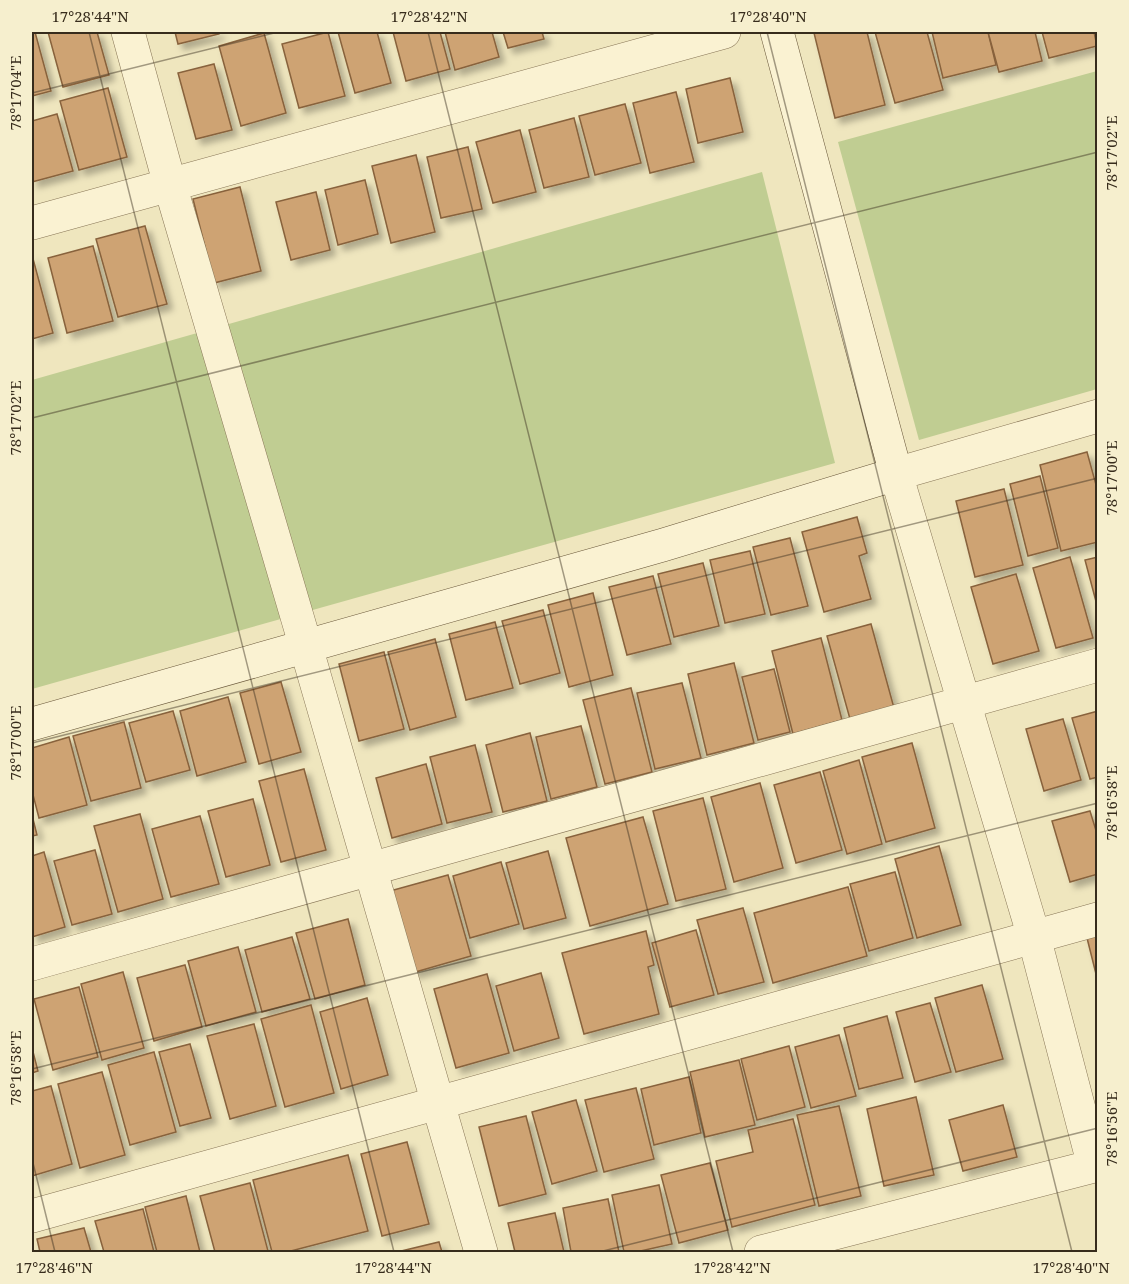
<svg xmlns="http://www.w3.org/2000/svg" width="1129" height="1284" font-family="'Noto Serif',serif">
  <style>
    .green { fill: #c0cd92 }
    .building { fill: #cea373; stroke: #88623c; stroke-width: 1.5; filter: url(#shadow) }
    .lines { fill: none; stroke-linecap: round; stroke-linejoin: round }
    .street-casing { stroke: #887657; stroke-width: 34 }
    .secondary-casing { stroke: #69573a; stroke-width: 34 }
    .street { stroke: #faf2d2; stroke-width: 33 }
    .secondary { stroke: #faf2d2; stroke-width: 33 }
    .ticks { fill: none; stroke: #372c1c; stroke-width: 1.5; stroke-opacity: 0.45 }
    .neatline { fill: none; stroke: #372c1c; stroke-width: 2 }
    .ticks-label { font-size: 15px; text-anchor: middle; fill: #372c1c }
  </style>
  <defs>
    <filter id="shadow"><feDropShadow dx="5.5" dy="5.5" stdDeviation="3" flood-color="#0004"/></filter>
  </defs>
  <rect width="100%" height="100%" fill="#efe6be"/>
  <g class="green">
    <path d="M1097 71V389L919 440 838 142Z"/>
    <path d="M762 172 835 463 32 689V380Z"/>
  </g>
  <g class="building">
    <path d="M32 32H35L51 91 32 96Z"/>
    <path d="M48 32H97L109 75 63 87Z"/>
    <path d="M175 32H219V34L178 44Z"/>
    <path d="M328 32 345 96 299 108 282 44Z"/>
    <path d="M338 32H377L391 83 355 93Z"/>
    <path d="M393 32H440L450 69 406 81Z"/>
    <path d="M445 32H492L499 57 455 70Z"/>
    <path d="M503 32H542L544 39 508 48Z"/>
    <path d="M821 32H867L885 105 835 118 814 33Z"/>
    <path d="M875 32H927L943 90 895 103Z"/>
    <path d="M932 32H988L996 65 943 78Z"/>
    <path d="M988 32H1035L1042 61 999 72Z"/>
    <path d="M1042 32H1094L1097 46 1049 58Z"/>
    <path d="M264 33 286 113 241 126 219 46Z"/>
    <path d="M214 64 232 130 196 139 178 73Z"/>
    <path d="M730 78 743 132 698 143 686 89Z"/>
    <path d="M108 88 127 157 79 170 60 101Z"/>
    <path d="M676 92 694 162 650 173 633 103Z"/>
    <path d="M625 104 641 163 595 175 579 116Z"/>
    <path d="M57 114 73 171 32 182V121Z"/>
    <path d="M574 118 589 177 544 188 529 130Z"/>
    <path d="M520 130 536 192 493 203 476 142Z"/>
    <path d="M468 147 482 209 441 218 427 157Z"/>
    <path d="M416 155 435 232 391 243 372 166Z"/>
    <path d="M365 180 378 234 338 245 325 190Z"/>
    <path d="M240 187 261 271 214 283 193 199Z"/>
    <path d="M316 192 330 250 291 260 276 202Z"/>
    <path d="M145 226 167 304 118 317 96 239Z"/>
    <path d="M93 246 113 321 67 333 48 258Z"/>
    <path d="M32 255 53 333 32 339Z"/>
    <path d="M1087 452 1098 492V542L1061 551 1040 465Z"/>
    <path d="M1040 476 1058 548 1028 556 1010 484Z"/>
    <path d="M1004 489 1023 565 975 577 956 501Z"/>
    <path d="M857 517 867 553 859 556 871 599 824 612 802 532Z"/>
    <path d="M790 538 808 606 771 615 753 547Z"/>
    <path d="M750 551 765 614 725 623 710 560Z"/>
    <path d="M1070 557 1093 638 1056 648 1033 568Z"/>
    <path d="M1098 557V609L1085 560Z"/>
    <path d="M703 563 719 626 674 637 658 574Z"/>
    <path d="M1016 574 1039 651 993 664 971 587Z"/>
    <path d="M653 576 671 644 627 655 609 587Z"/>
    <path d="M593 593 613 675 569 687 548 605Z"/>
    <path d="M543 610 560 673 520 684 502 621Z"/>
    <path d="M495 622 513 688 466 700 449 634Z"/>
    <path d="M871 624 894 708 850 719 827 636Z"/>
    <path d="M821 638 842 720 793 734 772 651Z"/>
    <path d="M435 639 456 717 410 730 388 652Z"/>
    <path d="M384 652 404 729 359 741 339 664Z"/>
    <path d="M734 663 754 743 707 755 688 674Z"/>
    <path d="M774 669 790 732 758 740 742 677Z"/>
    <path d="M281 682 301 752 259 764 240 693Z"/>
    <path d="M682 683 701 758 655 769 637 693Z"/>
    <path d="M631 688 652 772 605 784 583 700Z"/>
    <path d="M228 697 246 762 197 776 180 711Z"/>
    <path d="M173 711 190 770 146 782 129 723Z"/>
    <path d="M1098 711V777L1090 779 1072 718Z"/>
    <path d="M1063 719 1081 780 1044 791 1026 729Z"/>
    <path d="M124 722 141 788 91 801 73 736Z"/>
    <path d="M581 726 597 787 551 799 536 737Z"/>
    <path d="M530 733 547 801 503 812 486 745Z"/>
    <path d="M69 737 87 805 39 818 32 791V748Z"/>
    <path d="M912 743 935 828 886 842 862 757Z"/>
    <path d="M475 745 492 812 447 823 430 757Z"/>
    <path d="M859 760 882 844 847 854 823 771Z"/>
    <path d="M426 764 442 824 392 838 376 778Z"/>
    <path d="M304 769 326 850 281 862 259 781Z"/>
    <path d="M820 772 842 850 796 863 774 785Z"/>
    <path d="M760 783 783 868 734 882 711 797Z"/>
    <path d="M703 798 726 889 676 901 653 811Z"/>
    <path d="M253 799 270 865 226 877 208 811Z"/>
    <path d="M1090 811 1098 837V874L1070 882 1052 821Z"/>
    <path d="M140 814 163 899 118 912 94 826Z"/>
    <path d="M32 815 37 835 32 836Z"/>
    <path d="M200 816 219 884 171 897 152 829Z"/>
    <path d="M643 817 668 904 590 926 566 838Z"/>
    <path d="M939 846 961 925 917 938 895 859Z"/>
    <path d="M95 850 112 914 72 925 54 861Z"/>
    <path d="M548 851 566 918 524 929 506 863Z"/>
    <path d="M44 852 65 927 32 937V856Z"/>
    <path d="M501 862 519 924 470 938 453 876Z"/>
    <path d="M895 872 913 938 869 951 850 884Z"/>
    <path d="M448 875 471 956 412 973 390 891Z"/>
    <path d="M848 887 867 956 773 983 754 913Z"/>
    <path d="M743 908 764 982 718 994 697 920Z"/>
    <path d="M348 919 365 985 315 999 296 933Z"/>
    <path d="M1098 926V974H1096L1085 930Z"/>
    <path d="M696 930 714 995 670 1007 652 943Z"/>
    <path d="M646 931 654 965 648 967 659 1014 584 1034 562 953Z"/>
    <path d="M292 937 310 999 262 1012 245 950Z"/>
    <path d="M238 947 256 1012 206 1026 188 961Z"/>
    <path d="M185 965 202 1027 154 1041 137 978Z"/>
    <path d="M123 972 144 1048 102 1060 81 984Z"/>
    <path d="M541 973 559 1038 514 1051 496 986Z"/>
    <path d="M487 974 509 1053 456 1068 434 989Z"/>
    <path d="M982 985 1003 1059 956 1072 935 998Z"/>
    <path d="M79 987 98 1057 53 1070 34 999Z"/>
    <path d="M367 998 388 1075 341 1089 320 1012Z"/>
    <path d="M930 1003 951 1072 915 1082 896 1012Z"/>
    <path d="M311 1005 334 1093 285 1107 261 1019Z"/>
    <path d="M887 1016 903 1078 859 1089 844 1028Z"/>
    <path d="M254 1024 276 1106 230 1119 207 1036Z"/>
    <path d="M839 1035 856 1096 811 1108 795 1047Z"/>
    <path d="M190 1044 211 1118 180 1126 159 1052Z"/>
    <path d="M789 1046 805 1107 757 1120 741 1059Z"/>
    <path d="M32 1048 38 1071 32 1073Z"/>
    <path d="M154 1052 176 1132 130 1145 108 1065Z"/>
    <path d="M739 1060 755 1125 705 1137 690 1072Z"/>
    <path d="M102 1072 125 1155 80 1168 58 1084Z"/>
    <path d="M689 1077 701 1133 654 1145 641 1089Z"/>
    <path d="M51 1086 72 1164 32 1176V1091Z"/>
    <path d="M636 1088 654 1159 604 1172 585 1100Z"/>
    <path d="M916 1097 934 1175 884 1186 867 1109Z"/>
    <path d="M576 1100 597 1171 552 1184 532 1112Z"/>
    <path d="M1003 1105 1017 1157 963 1171 949 1120Z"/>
    <path d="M839 1106 861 1196 819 1206 797 1115Z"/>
    <path d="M526 1116 546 1194 499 1206 479 1127Z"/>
    <path d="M793 1119 815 1205 732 1227 716 1161 753 1152 748 1130Z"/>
    <path d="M407 1142 429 1224 382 1236 361 1154Z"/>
    <path d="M348 1155 368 1231 287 1252H272L253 1180Z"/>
    <path d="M710 1163 728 1230 679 1243 661 1175Z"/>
    <path d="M250 1183 268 1251 215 1252 200 1196Z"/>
    <path d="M659 1185 672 1244 636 1252H624L612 1195Z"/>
    <path d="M186 1196 200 1252H157L145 1207Z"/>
    <path d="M608 1199 619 1252H571L563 1208Z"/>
    <path d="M143 1209 154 1252H104L95 1221Z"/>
    <path d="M555 1213 564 1252H515L508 1223Z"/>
    <path d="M84 1228 91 1252H40L37 1239Z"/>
    <path d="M439 1242 442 1252H397Z"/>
  </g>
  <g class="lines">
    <defs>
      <g id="street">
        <path d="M128 32 170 185 306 647 481 1252"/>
        <path d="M32 223 724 32"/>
        <path d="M32 964 1098 665"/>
        <path d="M32 1216 1098 919"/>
        <path d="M761 1252 1094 1166 1034 937 896 474 1098 416"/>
      </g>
      <path id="secondary" d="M32 724 663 545 896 474 777 32"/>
    </defs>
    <use href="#street" class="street-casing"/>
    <use href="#secondary" class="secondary-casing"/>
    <use href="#street" class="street"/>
    <use href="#secondary" class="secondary"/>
  </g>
  <path class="ticks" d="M89 32 394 1252M428 32 733 1252M767 32 1072 1252M32 93 278 32M32 418 1098 152M32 743 1098 478M32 1069 1098 803M32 1159 55 1252M599 1252 1098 1128"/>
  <rect width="1129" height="1284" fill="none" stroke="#f6efce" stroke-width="66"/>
  <rect x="33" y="33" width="1063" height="1218" class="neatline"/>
  <g class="ticks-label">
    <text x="90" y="22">17°28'44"N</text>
    <text x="429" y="22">17°28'42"N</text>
    <text x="768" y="22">17°28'40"N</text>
    <text transform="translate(16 93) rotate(-90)" y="5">78°17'04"E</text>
    <text transform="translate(1112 153) rotate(-90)" y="5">78°17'02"E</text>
    <text transform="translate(16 418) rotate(-90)" y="5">78°17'02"E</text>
    <text transform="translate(1112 478) rotate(-90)" y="5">78°17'00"E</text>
    <text transform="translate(16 743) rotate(-90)" y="5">78°17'00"E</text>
    <text transform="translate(1112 803) rotate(-90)" y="5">78°16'58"E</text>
    <text transform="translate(16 1068) rotate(-90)" y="5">78°16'58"E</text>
    <text transform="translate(1112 1129) rotate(-90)" y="5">78°16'56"E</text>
    <text x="54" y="1273">17°28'46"N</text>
    <text x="393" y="1273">17°28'44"N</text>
    <text x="732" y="1273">17°28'42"N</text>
    <text x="1071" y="1273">17°28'40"N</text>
  </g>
</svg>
